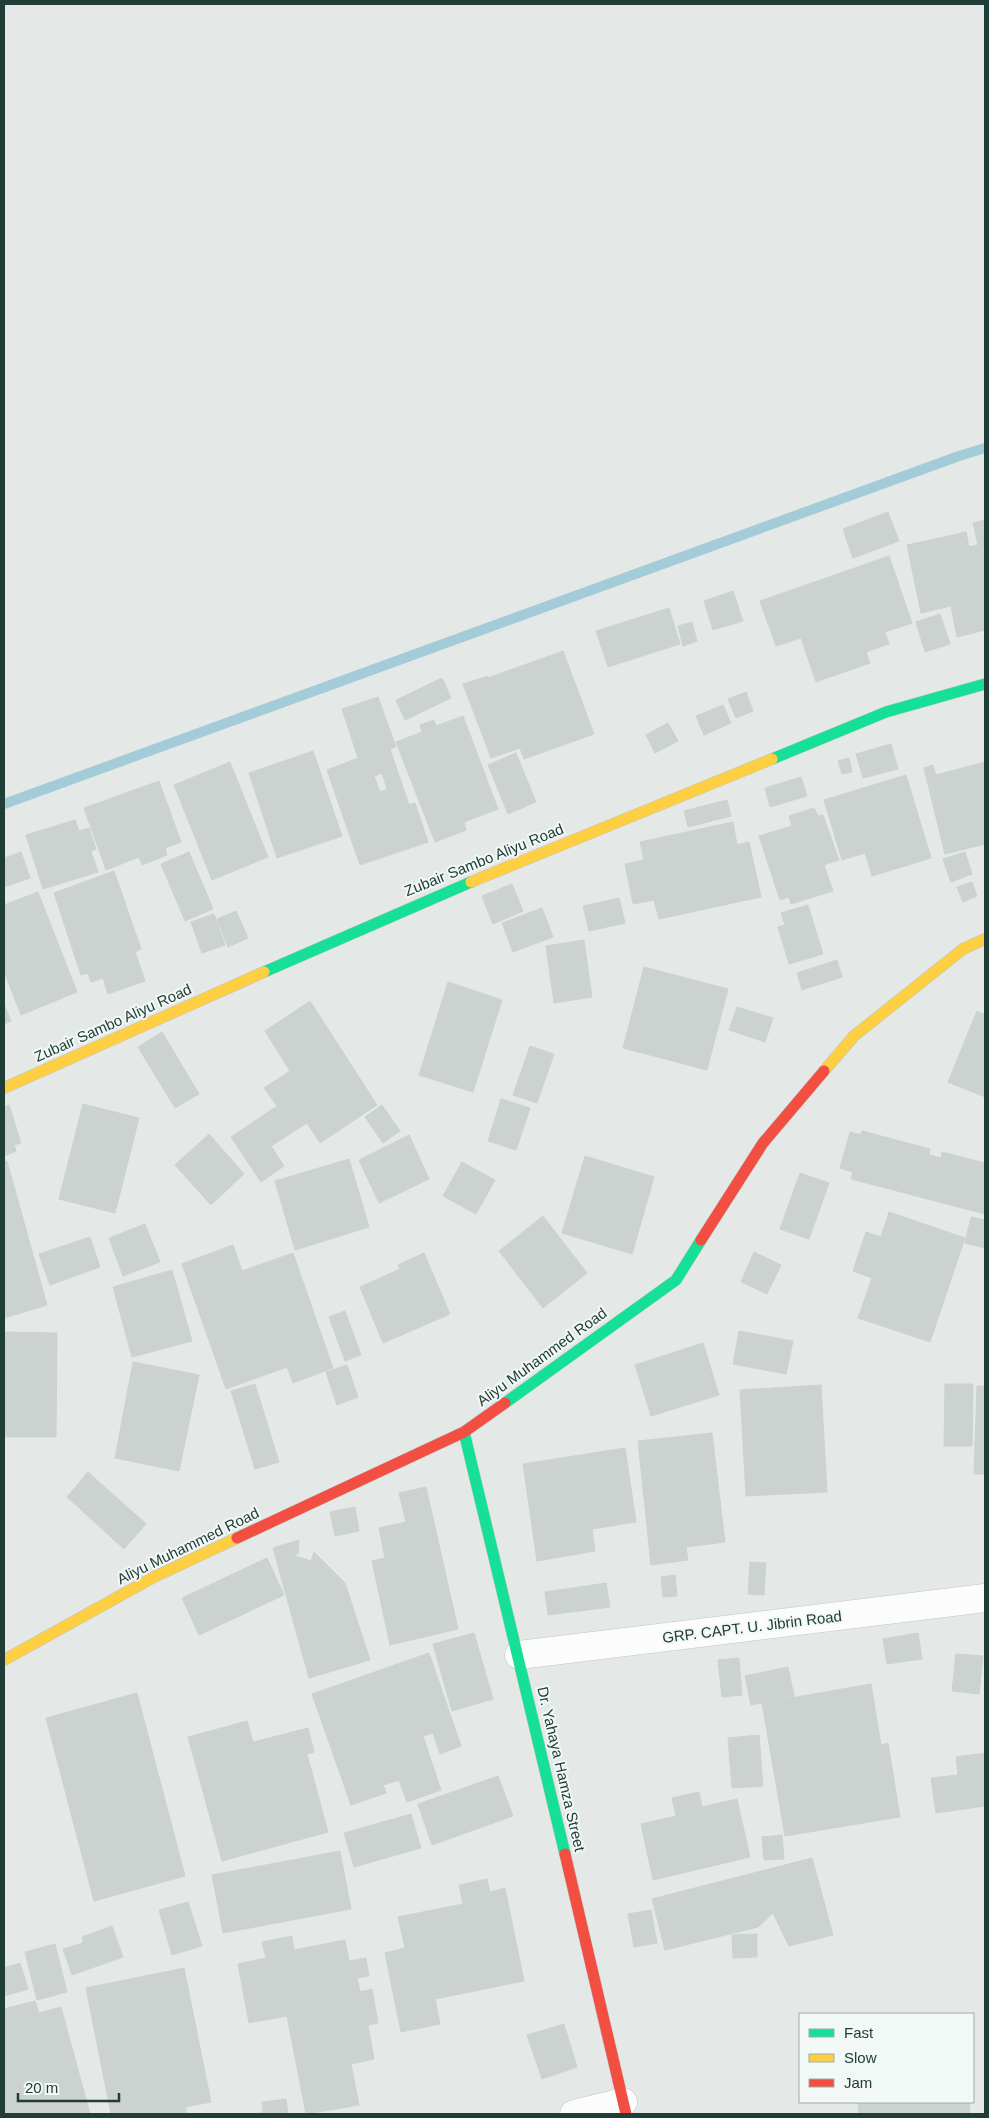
<svg xmlns="http://www.w3.org/2000/svg" width="989" height="2118" font-family="Arial,sans-serif">
  <style>
    .lines { fill: none; stroke-linecap: round; stroke-linejoin: round }
    .stream { stroke: #a4cbd8; stroke-width: 10 }
    .building { fill: #ccd2d0; stroke: #ccd2d0; fill-rule: evenodd }
    .street-casing { stroke: #c1c6c4; stroke-width: 29 }
    .fast-casing { stroke: #bfc7c5; stroke-width: 12 }
    .slow-casing { stroke: #bfc7c5; stroke-width: 12 }
    .jam-casing { stroke: #bfc7c5; stroke-width: 12 }
    .street { stroke: #fbfcfb; stroke-width: 28 }
    .fast { stroke: #16e098; stroke-width: 11 }
    .slow { stroke: #ffcf43; stroke-width: 11 }
    .jam { stroke: #f24e42; stroke-width: 11 }
    .labels { text-anchor: middle; stroke-width: 4; stroke-linejoin: round; paint-order: stroke }
    .street-label { font-size: 15px; fill: #213d38; stroke: #f1f8f6 }
  </style>
  <rect width="100%" height="100%" fill="#e4e9e7"/>
  <g class="lines">
    <path class="stream" d="M4 804 959 456 985 448"/>
  </g>
  <g class="building">
    <path d="M888 512 899 541 853 558 843 529Z"/>
    <path d="M985 520V630L957 637 951 606 921 613 907 545 966 532 969 547 978 545 973 523Z"/>
    <path d="M889 556 912 623 885 632 889 644 866 652 870 663 816 682 801 638 776 646 760 601Z"/>
    <path d="M733 591 743 621 713 630 704 601Z"/>
    <path d="M669 608 680 644 608 667 596 631Z"/>
    <path d="M940 614 950 644 925 652 916 622Z"/>
    <path d="M692 622 697 641 683 646 678 626Z"/>
    <path d="M563 651 594 734 524 759 520 748 491 758 463 684 488 676V678Z"/>
    <path d="M442 678 451 698 405 720 396 700Z"/>
    <path d="M746 692 753 711 736 718 728 699Z"/>
    <path d="M378 697 396 747 390 749 409 805 415 803 428 842 360 865 327 770 358 758 342 709ZM382 773 387 789 380 792 374 776Z"/>
    <path d="M723 705 731 723 704 735 696 716Z"/>
    <path d="M463 716 498 809 464 822 466 830 435 842 396 742 422 732 420 725 434 720 436 726Z"/>
    <path d="M668 723 678 741 655 753 646 735Z"/>
    <path d="M891 744 898 769 863 778 856 754Z"/>
    <path d="M313 751 342 836 277 858 249 773Z"/>
    <path d="M516 753 536 802 508 814 488 765Z"/>
    <path d="M849 758 852 772 842 774 838 761Z"/>
    <path d="M230 762 268 857 212 880 174 785Z"/>
    <path d="M985 762V844L945 854 924 768 933 765 936 775Z"/>
    <path d="M906 775 931 858 872 876 865 853 842 860 824 800Z"/>
    <path d="M801 777 807 796 770 807 765 788Z"/>
    <path d="M159 781 181 842 165 848 167 855 142 865 139 857 106 870 84 808Z"/>
    <path d="M727 800 731 816 688 827 684 811Z"/>
    <path d="M814 808 818 816 823 815 839 860 824 865 833 891 791 904 789 897 780 900 759 836 792 826 789 816Z"/>
    <path d="M75 820 79 831 89 828 96 849 91 851 98 872 43 889 26 835Z"/>
    <path d="M733 822 737 845 749 842 761 897 659 919 654 900 633 904 625 864 644 860 640 842Z"/>
    <path d="M21 852 30 878 4 887V858Z"/>
    <path d="M189 852 213 909 185 921 161 864Z"/>
    <path d="M965 852 972 874 951 882 943 859Z"/>
    <path d="M114 871 141 949 135 952 145 981 108 994 103 978 91 982 88 973 81 975 54 893Z"/>
    <path d="M972 882 977 896 963 902 957 887Z"/>
    <path d="M512 884 523 911 493 924 482 896Z"/>
    <path d="M38 892 77 992 21 1015 4 971V905Z"/>
    <path d="M619 898 625 923 589 931 583 906Z"/>
    <path d="M808 905 823 954 789 964 778 927 785 925 781 913Z"/>
    <path d="M542 908 553 937 513 952 502 923Z"/>
    <path d="M236 911 248 938 228 947 217 919Z"/>
    <path d="M214 914 225 945 202 953 191 922Z"/>
    <path d="M584 940 592 997 554 1003 546 946Z"/>
    <path d="M837 960 842 977 802 990 797 973Z"/>
    <path d="M644 967 728 989 707 1070 623 1048Z"/>
    <path d="M448 982 502 1000 473 1092 419 1075Z"/>
    <path d="M310 1001 377 1105 320 1143 307 1123 271 1146 284 1166 261 1182 231 1137 277 1106 264 1088 290 1071 265 1031Z"/>
    <path d="M4 1004 11 1021 4 1024Z"/>
    <path d="M737 1007 773 1018 765 1042 729 1030Z"/>
    <path d="M977 1011 985 1015V1097L948 1082Z"/>
    <path d="M162 1032 199 1094 175 1108 138 1047Z"/>
    <path d="M530 1046 554 1054 537 1103 513 1095Z"/>
    <path d="M501 1099 530 1108 516 1150 488 1141Z"/>
    <path d="M83 1104 139 1118 115 1213 59 1199Z"/>
    <path d="M9 1105 21 1143 14 1145 16 1151 4 1156V1107Z"/>
    <path d="M382 1105 400 1131 383 1143 365 1117Z"/>
    <path d="M862 1131 930 1149 929 1155 941 1158 942 1152 985 1163V1214L851 1179 853 1172 840 1168 850 1132 861 1135Z"/>
    <path d="M209 1134 244 1174 211 1205 175 1165Z"/>
    <path d="M409 1135 429 1179 379 1203 359 1160Z"/>
    <path d="M585 1156 654 1177 632 1254 562 1233Z"/>
    <path d="M349 1159 369 1227 295 1250 275 1181Z"/>
    <path d="M7 1161 47 1305 4 1318V1162Z"/>
    <path d="M462 1162 495 1180 476 1214 443 1196Z"/>
    <path d="M800 1173 829 1183 809 1239 780 1229Z"/>
    <path d="M889 1212 965 1238 930 1342 858 1318 872 1278 853 1271 866 1232 881 1237Z"/>
    <path d="M543 1216 587 1273 543 1308 499 1251Z"/>
    <path d="M971 1217 985 1220V1248L965 1243Z"/>
    <path d="M145 1224 160 1262 123 1276 109 1238Z"/>
    <path d="M90 1237 100 1267 50 1285 39 1254Z"/>
    <path d="M233 1245 242 1271 293 1253 333 1368 293 1383 287 1367 226 1389 182 1264Z"/>
    <path d="M754 1252 781 1265 767 1294 741 1282Z"/>
    <path d="M424 1253 450 1314 383 1343 360 1287 400 1269 398 1265Z"/>
    <path d="M172 1270 192 1341 132 1357 113 1287Z"/>
    <path d="M345 1311 361 1355 345 1361 329 1317Z"/>
    <path d="M739 1331 793 1341 786 1374 733 1364Z"/>
    <path d="M4 1332 57 1333 56 1437H4Z"/>
    <path d="M703 1343 719 1395 651 1416 635 1365Z"/>
    <path d="M133 1362 199 1375 179 1471 115 1458Z"/>
    <path d="M347 1365 358 1397 337 1405 326 1372Z"/>
    <path d="M255 1384 279 1462 255 1469 231 1391Z"/>
    <path d="M945 1384H973L972 1446H944Z"/>
    <path d="M821 1385 827 1492 746 1496 740 1390Z"/>
    <path d="M977 1386H985V1474H974Z"/>
    <path d="M712 1433 725 1542 686 1547 688 1560 651 1565 638 1441Z"/>
    <path d="M625 1448 636 1522 592 1529 595 1551 537 1561 523 1464Z"/>
    <path d="M88 1472 146 1524 124 1549 67 1497Z"/>
    <path d="M426 1487 458 1629 390 1645 372 1561 385 1558 379 1528 406 1522 399 1493Z"/>
    <path d="M355 1507 359 1531 335 1536 330 1512Z"/>
    <path d="M299 1540 298 1554 292 1555 311 1561 314 1552 345 1583 370 1660 309 1678 273 1548Z"/>
    <path d="M267 1558 284 1595 199 1635 182 1598Z"/>
    <path d="M750 1562 766 1563 764 1595 748 1594Z"/>
    <path d="M675 1575 677 1596 663 1597 661 1577Z"/>
    <path d="M606 1583 610 1607 548 1615 545 1592Z"/>
    <path d="M474 1633 493 1699 452 1711 433 1644Z"/>
    <path d="M918 1633 922 1659 887 1664 883 1639Z"/>
    <path d="M429 1653 461 1746 440 1754 433 1733 423 1736 441 1790 407 1802 399 1780 383 1785 386 1793 351 1805 312 1694Z"/>
    <path d="M956 1654 983 1656 979 1694 952 1691Z"/>
    <path d="M739 1658 742 1695 722 1697 718 1660Z"/>
    <path d="M788 1667 794 1696 751 1705 745 1676Z"/>
    <path d="M871 1684 881 1745 888 1743 900 1817 785 1836 762 1703Z"/>
    <path d="M137 1693 185 1876 94 1901 46 1718Z"/>
    <path d="M247 1721 253 1742 308 1728 314 1752 307 1754 328 1832 222 1861 188 1737Z"/>
    <path d="M759 1735 763 1786 732 1788 728 1738Z"/>
    <path d="M985 1753V1806L936 1813 931 1778 958 1775 956 1757Z"/>
    <path d="M498 1776 513 1816 432 1845 418 1804Z"/>
    <path d="M699 1792 702 1807 737 1799 750 1857 653 1880 641 1824 676 1816 672 1798Z"/>
    <path d="M411 1814 421 1848 354 1867 344 1833Z"/>
    <path d="M782 1835 784 1859 764 1860 762 1837Z"/>
    <path d="M340 1851 351 1909 223 1933 212 1875Z"/>
    <path d="M812 1858 833 1935 789 1946 773 1913 758 1927 665 1950 652 1899Z"/>
    <path d="M487 1879 490 1892 505 1888 524 1981 435 1999 440 2024 401 2032 385 1953 405 1948 398 1917 463 1904 459 1885Z"/>
    <path d="M188 1902 202 1946 172 1955 159 1910Z"/>
    <path d="M651 1910 657 1943 634 1947 628 1914Z"/>
    <path d="M112 1926 123 1957 72 1975 63 1949 83 1943 82 1937Z"/>
    <path d="M757 1934V1957L733 1958 732 1935Z"/>
    <path d="M292 1936 294 1950 345 1940 349 1961 366 1958 369 1976 357 1978 360 1992 372 1989 378 2023 368 2025 374 2059 351 2064 359 2105 306 2114 287 2016 249 2023 238 1964 266 1958 262 1942Z"/>
    <path d="M55 1944 67 1992 37 2000 25 1952Z"/>
    <path d="M20 1963 28 1989 4 1996V1968Z"/>
    <path d="M184 1968 211 2102 185 2107 187 2114H111L86 1988Z"/>
    <path d="M35 2001 39 2013 61 2007 90 2114H4V2009Z"/>
    <path d="M564 2024 577 2067 542 2079 527 2035Z"/>
    <path d="M286 2099 288 2114H246L263 2113 262 2102Z"/>
    <path d="M858 2102H969L970 2114H859Z"/>
  </g>
  <g class="lines">
    <defs>
      <g id="street">
        <path d="M519 1655 985 1598"/>
        <path d="M574 2114 623 2102"/>
      </g>
      <g id="fast">
        <path d="M772 759 886 712 985 684"/>
        <path d="M264 972 471 882"/>
        <path d="M505 1403 676 1280 701 1240"/>
        <path d="M464 1432 565 1854"/>
      </g>
      <g id="slow">
        <path d="M471 882 772 759"/>
        <path d="M824 1071 854 1036 963 949 985 939"/>
        <path d="M4 1088 264 972"/>
        <path d="M4 1660 154 1577 237 1538"/>
      </g>
      <g id="jam">
        <path d="M701 1240 763 1143 824 1071"/>
        <path d="M237 1538 464 1432 505 1403"/>
        <path d="M565 1854 626 2114"/>
      </g>
    </defs>
    <use href="#street" class="street-casing"/>
    <use href="#fast" class="fast-casing"/>
    <use href="#slow" class="slow-casing"/>
    <use href="#jam" class="jam-casing"/>
    <use href="#street" class="street"/>
    <use href="#fast" class="fast"/>
    <use href="#slow" class="slow"/>
    <use href="#jam" class="jam"/>
  </g>
  <g class="labels">
    <g class="street-label">
      <text transform="translate(484 860) rotate(-22)" y="5">Zubair Sambo Aliyu Road</text>
      <text transform="translate(113 1023) rotate(-24)" y="5">Zubair Sambo Aliyu Road</text>
      <text transform="translate(542 1357) rotate(-36)" y="5">Aliyu Muhammed Road</text>
      <text transform="translate(188 1546) rotate(-26)" y="5">Aliyu Muhammed Road</text>
      <text transform="translate(752 1627) rotate(-7)" y="5">GRP. CAPT. U. Jibrin Road</text>
      <text transform="translate(561 1769) rotate(77)" y="5">Dr. Yahaya Hamza Street</text>
    </g>
  </g>
  <rect width="989" height="2118" fill="none" stroke="#213d38" stroke-width="10"/>
  <rect x="799" y="2013" width="175" height="90" fill="#f1f8f6" stroke="#9eadaa"/>
  <rect x="809" y="2029" width="25" height="8" fill="#16e098" stroke="#9eadaa"/>
  <text x="844" y="2038" font-size="15" fill="#213d38">Fast</text>
  <rect x="809" y="2054" width="25" height="8" fill="#ffcf43" stroke="#9eadaa"/>
  <text x="844" y="2063" font-size="15" fill="#213d38">Slow</text>
  <rect x="809" y="2079" width="25" height="8" fill="#f24e42" stroke="#9eadaa"/>
  <text x="844" y="2088" font-size="15" fill="#213d38">Jam</text>
  <path d="M18 2093v8h101v-8" fill="none" stroke="#213d38" stroke-width="2.5"/>
  <text x="25" y="2093" font-size="15" fill="#213d38" stroke="#f1f8f6" stroke-width="4" paint-order="stroke">20 m</text>
</svg>
